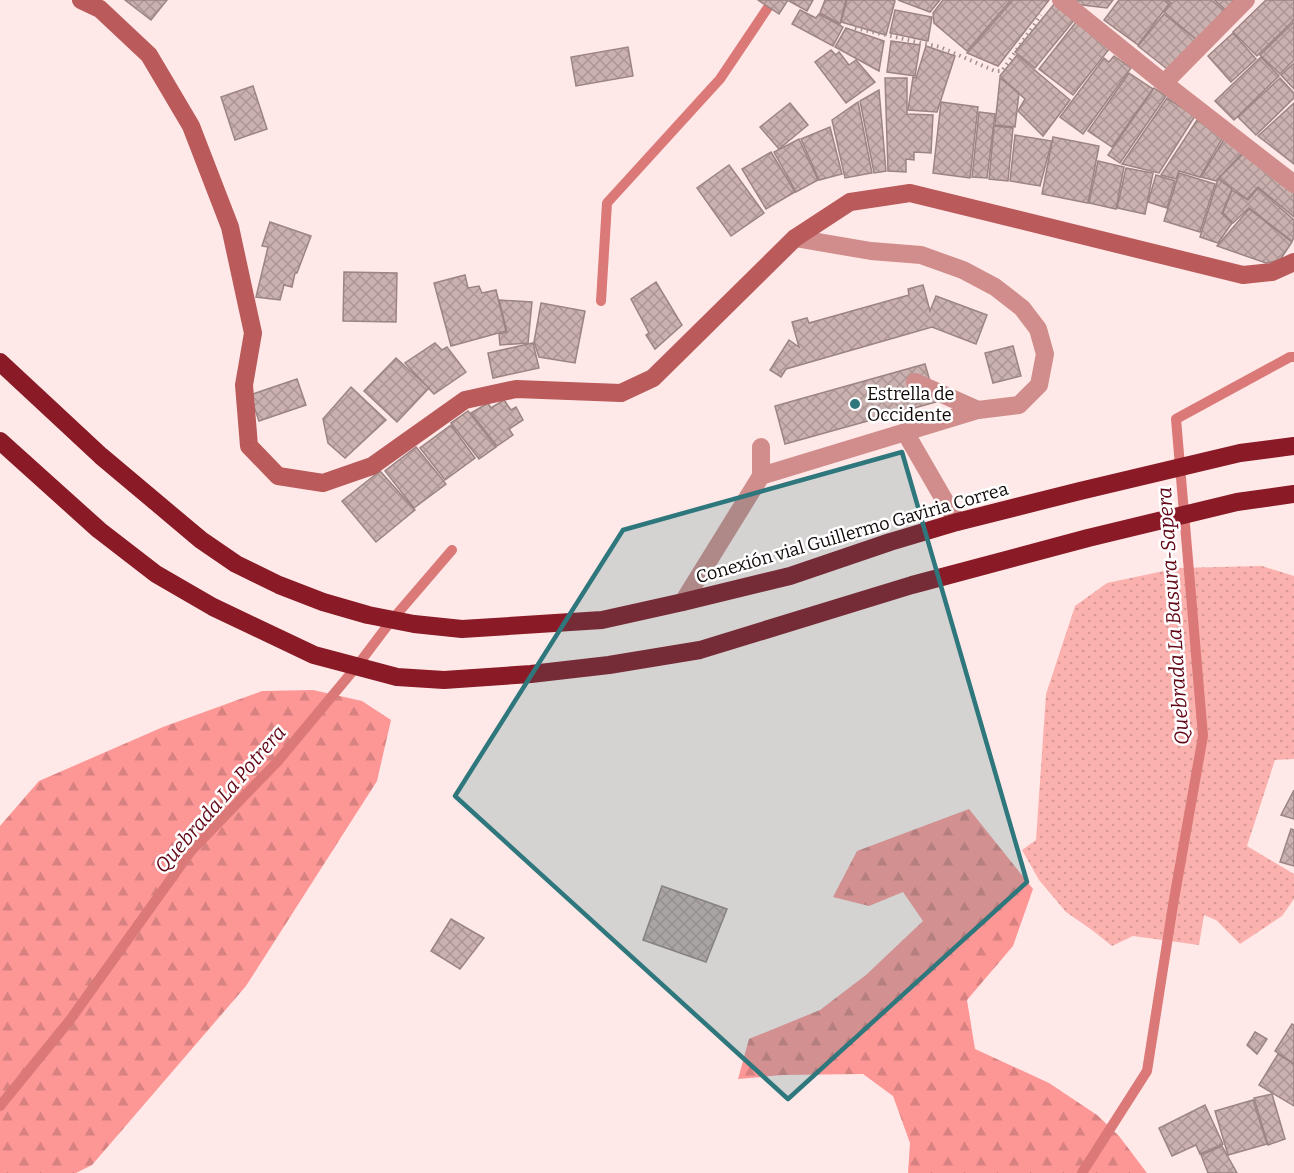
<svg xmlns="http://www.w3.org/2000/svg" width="1294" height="1173" font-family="Bitter,serif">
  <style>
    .grass { fill: url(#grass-dots) }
    .forest { fill: url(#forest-firs) }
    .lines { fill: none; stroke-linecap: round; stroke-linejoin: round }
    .stream { stroke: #da7978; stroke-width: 10 }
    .building { fill: url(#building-cross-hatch); stroke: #9c8483; stroke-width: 1.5 }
    .path { stroke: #a1908f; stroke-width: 4; stroke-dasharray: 1.5 4.5; stroke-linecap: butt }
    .lane { stroke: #d08d8b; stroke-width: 18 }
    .street { stroke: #d08d8b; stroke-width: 18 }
    .secondary { stroke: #ba5a5b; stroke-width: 18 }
    .highway { stroke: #891a26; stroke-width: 18 }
    .marked { fill: #2e777c; fill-opacity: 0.2; stroke: #2e777c; stroke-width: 4.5; stroke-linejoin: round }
    .poi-dot { fill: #2e777c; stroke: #fff; stroke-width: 2 }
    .labels { text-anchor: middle; stroke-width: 5; stroke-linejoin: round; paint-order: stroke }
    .poi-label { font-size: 18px; fill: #120a09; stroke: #fff; text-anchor: start }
    .street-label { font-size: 18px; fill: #120a09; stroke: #fff }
    .water-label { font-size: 20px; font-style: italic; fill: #620615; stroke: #fff }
  </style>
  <defs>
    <pattern id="grass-dots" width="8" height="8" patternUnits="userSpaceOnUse" patternTransform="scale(1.5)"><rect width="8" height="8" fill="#fbb2af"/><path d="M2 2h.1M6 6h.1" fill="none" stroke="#d69895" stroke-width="1.8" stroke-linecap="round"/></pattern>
    <pattern id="forest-firs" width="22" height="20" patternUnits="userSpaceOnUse" patternTransform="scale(1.5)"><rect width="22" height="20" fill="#fc9796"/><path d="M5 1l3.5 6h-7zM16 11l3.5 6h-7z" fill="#d78180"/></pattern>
    <pattern id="building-cross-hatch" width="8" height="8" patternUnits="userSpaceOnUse" patternTransform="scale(1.5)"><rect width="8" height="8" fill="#cab0af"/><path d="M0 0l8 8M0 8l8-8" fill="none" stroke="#ac9695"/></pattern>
  </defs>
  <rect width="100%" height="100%" fill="#ffe9e8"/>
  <path class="grass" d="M1262 566 1294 576V759L1275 760 1247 846 1294 874V899L1282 916 1240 944 1216 920 1204 915 1199 945 1133 936 1112 946 1092 930 1066 912 1039 880 1022 850 1036 840 1046 694 1075 606 1107 583 1178 568Z"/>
  <g class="forest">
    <path d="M313 690 362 701 391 720 377 781 246 986 92 1165 76 1173H0V826L39 781 163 727 262 691Z"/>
    <path d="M969 809 1033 889 1013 946 967 1000 975 1049 1049 1083 1097 1115 1119 1136 1147 1173H908L910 1143 893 1096 863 1074 782 1075 738 1079 749 1039 820 1010 866 975 923 921 903 892 869 906 833 897 857 851Z"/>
  </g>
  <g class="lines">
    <g class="stream">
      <path d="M601 301 607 203 720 79 773 0"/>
      <path d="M0 1106 70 1020 191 851 278 761 357 666 391 621 452 550"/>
      <path d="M1082 1173 1147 1071 1173 905 1203 736 1176 419 1290 357H1294"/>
    </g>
  </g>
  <g class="building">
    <path d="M125 0H167L151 20Z"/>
    <path d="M758 0H788L779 14Z"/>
    <path d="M790 0H813L807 11 789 1Z"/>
    <path d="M825 0H846L840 24 820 13Z"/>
    <path d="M847 0H892L895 1 886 35 841 22Z"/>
    <path d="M898 0H940L930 12Z"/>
    <path d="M943 0H1011L967 51 934 23 933 13Z"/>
    <path d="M1013 0H1049L998 66 967 53Z"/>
    <path d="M1069 0H1113L1107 8 1074 4Z"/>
    <path d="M1119 0H1164L1169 4 1138 45 1104 20Z"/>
    <path d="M1166 0H1211L1224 10 1198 41 1164 12 1171 3Z"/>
    <path d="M1214 0H1234L1226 10Z"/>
    <path d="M1266 0H1294V20L1257 56 1233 32Z"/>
    <path d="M1055 3 1075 19 1035 68 1015 52Z"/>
    <path d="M800 10 816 18 819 14 843 27 833 46 792 24Z"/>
    <path d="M895 10 932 17 928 41 890 33Z"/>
    <path d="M1164 14 1197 40 1171 72 1138 46Z"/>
    <path d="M1076 22 1110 48 1073 95 1039 69Z"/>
    <path d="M1294 22V60L1280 74 1260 55Z"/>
    <path d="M846 28 884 41 879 71 835 47Z"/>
    <path d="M1233 33 1256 59 1231 82 1208 56Z"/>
    <path d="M891 41 920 45 915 76 887 72Z"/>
    <path d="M926 46 955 56 937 112 908 110 913 77 916 78Z"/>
    <path d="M628 47 633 76 576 86 571 57Z"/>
    <path d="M831 50 836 55 839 52 849 65 856 60 875 82 846 103 815 62Z"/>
    <path d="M1017 55 1070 100 1043 136 1018 111 1025 99 1000 76Z"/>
    <path d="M1114 56 1131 68 1083 134 1060 117 1104 58 1109 62Z"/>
    <path d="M1261 57 1279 76 1234 120 1215 101Z"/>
    <path d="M1294 63V89L1281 75Z"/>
    <path d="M1129 73 1153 89 1112 147 1088 131Z"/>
    <path d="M885 78H907V114L933 115 931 153 914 152V160L906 159V172L888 171Z"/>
    <path d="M1000 78 1019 93 1015 127 995 125Z"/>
    <path d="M1280 78 1294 93V98L1256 135 1238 117Z"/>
    <path d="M253 86 267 129 235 140 221 97Z"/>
    <path d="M1154 88 1166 96 1120 163 1108 155Z"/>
    <path d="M879 90 886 171 874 173 860 101Z"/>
    <path d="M1167 98 1195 116 1159 173 1122 164Z"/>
    <path d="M858 102 872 173 845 178 832 120Z"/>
    <path d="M941 102 978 107 970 178 933 173Z"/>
    <path d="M790 103 808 125 779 149 760 127Z"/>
    <path d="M1294 103V164L1258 136Z"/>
    <path d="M979 112 995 114 987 178 972 177Z"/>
    <path d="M1197 120 1223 137 1200 177 1179 171 1176 179 1161 175Z"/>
    <path d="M994 126 1013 128 1008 181 989 179Z"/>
    <path d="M830 127 842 174 819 180 801 139Z"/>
    <path d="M1015 135 1052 141 1040 186 1010 181Z"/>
    <path d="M1226 136 1244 151 1216 181 1201 177Z"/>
    <path d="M1053 137 1099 146 1088 203 1042 194Z"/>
    <path d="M799 139 818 180 796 192 774 152Z"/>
    <path d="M771 152 795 192 766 209 742 169Z"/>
    <path d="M1244 153 1294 193V217L1258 187 1247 199 1219 178Z"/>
    <path d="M1098 161 1124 167 1116 209 1089 203Z"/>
    <path d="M729 165 764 213 731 236 697 188Z"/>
    <path d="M1126 168 1153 173 1145 214 1117 208Z"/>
    <path d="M1179 173 1215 184 1200 232 1164 221Z"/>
    <path d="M1156 175 1175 181 1167 208 1148 202Z"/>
    <path d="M1218 179 1232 189 1222 213 1232 223 1218 243 1200 237Z"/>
    <path d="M1258 188 1294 220V238L1292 241 1249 208 1233 223 1223 213 1232 190 1248 200Z"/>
    <path d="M1249 209 1292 242 1280 260 1266 263 1217 246Z"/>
    <path d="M270 222 311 236 297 273H295L292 287 284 285 280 300 256 297 268 247 262 246Z"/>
    <path d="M344 272 397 273 396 322 343 321Z"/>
    <path d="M465 275 468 288 479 286 482 293 496 290 506 331 451 346 434 283Z"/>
    <path d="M656 282 682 325 655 349 646 335 649 333 631 299Z"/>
    <path d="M923 285 930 311 936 296 987 315 976 344 932 327 786 369 781 377 770 370 789 340 799 347 792 322 807 318 809 323 909 295 908 289Z"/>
    <path d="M499 300 532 302 528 343 500 345 499 334 507 332Z"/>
    <path d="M541 303 585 311 575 363 539 357 534 342Z"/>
    <path d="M435 343 442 350 447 347 466 372 434 394 405 363Z"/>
    <path d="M533 343 539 368 493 378 488 353Z"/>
    <path d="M1013 346 1021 376 993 383 985 353Z"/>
    <path d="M396 358 429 388 397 422 364 391Z"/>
    <path d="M925 364 936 402 785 444 775 406Z"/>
    <path d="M297 379 306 405 259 421 250 395Z"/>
    <path d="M351 387 386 420 345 458 328 443 323 419Z"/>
    <path d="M504 400 511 410 516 407 523 420 509 429 513 435 497 446 471 413 488 403 491 408Z"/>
    <path d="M468 411 496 447 479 459 451 423Z"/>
    <path d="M451 425 475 458 445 480 420 448Z"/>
    <path d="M416 447 446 484 414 508 385 471Z"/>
    <path d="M380 471 415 510 376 542 342 501Z"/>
    <path d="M1294 790V819L1281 815Z"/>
    <path d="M1291 829 1294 830V866L1280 862Z"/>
    <path d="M662 886 727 909 706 962 643 940Z"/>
    <path d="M451 919 484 938 460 969 431 951Z"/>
    <path d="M1292 1024 1294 1025V1064L1275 1051Z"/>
    <path d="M1255 1032 1267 1039 1257 1054 1247 1045Z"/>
    <path d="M1278 1054 1294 1064V1106L1259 1085Z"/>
    <path d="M1272 1094 1285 1139 1268 1145 1254 1098Z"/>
    <path d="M1253 1100 1267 1144 1228 1155 1215 1111Z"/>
    <path d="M1205 1105 1223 1144 1200 1154 1196 1145 1172 1156 1159 1128Z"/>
    <path d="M1222 1146 1237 1173H1208L1201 1155Z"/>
  </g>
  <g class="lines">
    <path class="path" d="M855 28 940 47 995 71H1002L1041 15"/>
    <g class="lane">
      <path d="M915 382 978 410"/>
      <path d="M905 432 957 522"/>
      <path d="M761 447V476"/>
      <path d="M683 602 761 476 978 410 1019 405 1039 385 1045 354 1038 329 1022 308 995 287 963 270 921 255 871 251 795 238"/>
    </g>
    <g class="street">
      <path d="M1061 0 1164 83 1294 184"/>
      <path d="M1164 83 1246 0"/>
    </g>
    <path class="secondary" d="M81 0 100 9 149 55 191 126 230 227 253 333 244 385 249 446 278 476 323 483 372 466 465 400 516 389 621 393 653 378 795 238 850 202 910 193 1243 275 1272 272 1294 262"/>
    <g class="highway">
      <path d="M0 362 101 456 201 540 236 564 279 585 323 602 368 615 414 624 462 629 602 620 683 602 790 576 890 542 957 522 1080 491 1240 453 1294 446"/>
      <path d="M0 441 99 530 156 574 213 607 314 655 397 677 444 680 531 674 609 665 700 650 912 585 1088 538 1237 502 1294 494"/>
    </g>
  </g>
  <path class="marked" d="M902 452 1027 882 788 1099 455 796 623 530Z"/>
  <circle class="poi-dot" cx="855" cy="404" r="6"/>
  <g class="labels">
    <g class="poi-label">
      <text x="867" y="400">Estrella de<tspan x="867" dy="21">Occidente</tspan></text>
    </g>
    <g class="street-label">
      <text transform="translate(852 533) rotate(-16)" y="6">Conexión vial Guillermo Gaviria Correa</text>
    </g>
    <g class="water-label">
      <text transform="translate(1173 616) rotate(-94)" y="7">Quebrada La Basura-Sapera</text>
      <text transform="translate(220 799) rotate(-49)" y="7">Quebrada La Potrera</text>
    </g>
  </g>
</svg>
